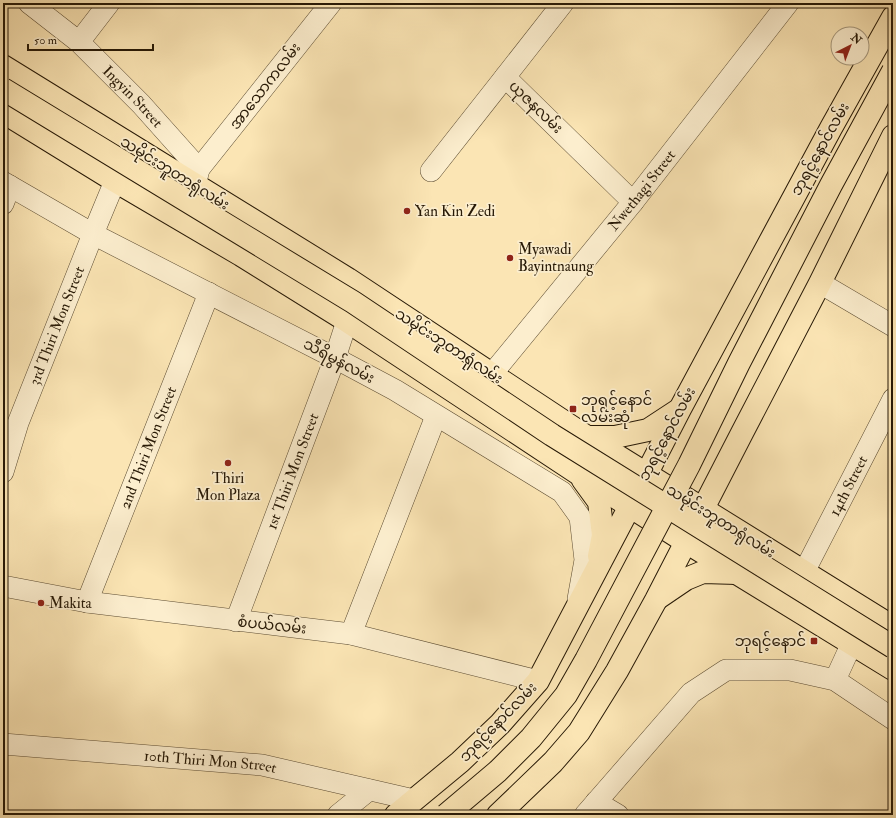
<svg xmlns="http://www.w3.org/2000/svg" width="896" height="818" font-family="'IM FELL Double Pica','Noto Sans Myanmar',serif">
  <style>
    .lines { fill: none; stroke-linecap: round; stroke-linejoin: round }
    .minor-casing { stroke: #5c4c32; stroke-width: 22 }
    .major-casing { stroke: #271906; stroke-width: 24 }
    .minor { stroke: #fceece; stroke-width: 21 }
    .major { stroke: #fbe5b4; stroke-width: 22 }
    .major-bridge-casing { stroke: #271906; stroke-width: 24; stroke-linecap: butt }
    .major-bridge { stroke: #fbe5b4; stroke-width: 22 }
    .poi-dot { fill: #8f2418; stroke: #fceece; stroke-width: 1.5 }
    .labels { text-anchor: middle; stroke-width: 3.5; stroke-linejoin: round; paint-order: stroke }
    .street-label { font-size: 15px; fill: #271906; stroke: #fceece }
    .poi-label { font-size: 15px; fill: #271906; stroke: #fceece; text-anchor: start }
  </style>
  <rect width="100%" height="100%" fill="#fbe5b4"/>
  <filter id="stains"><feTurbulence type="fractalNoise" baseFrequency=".005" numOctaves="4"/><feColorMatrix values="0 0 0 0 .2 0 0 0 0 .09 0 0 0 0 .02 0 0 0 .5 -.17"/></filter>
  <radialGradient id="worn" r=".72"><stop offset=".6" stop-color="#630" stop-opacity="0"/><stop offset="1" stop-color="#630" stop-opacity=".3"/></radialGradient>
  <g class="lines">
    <defs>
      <g id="minor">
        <path id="s1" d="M29 3 79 42 141 104 199 169 195 186"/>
        <path d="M563 3 505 77 633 202"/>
        <path d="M79 42 109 3"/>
        <path d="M199 169 331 3"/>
        <path d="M431 171 505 77"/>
        <path d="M3 182 93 234 335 358 395 390 562 492 580 517 585 560 578 599"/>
        <path d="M3 204 10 186"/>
        <path d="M820 283 893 326"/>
        <path id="s2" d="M492 374 633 202 788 3"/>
        <path id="s3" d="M3 472 18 423 93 234 115 181"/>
        <path id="s4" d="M804 572 893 399"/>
        <path d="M3 586 87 602 351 634 538 681"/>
        <path id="s5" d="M87 602 209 293"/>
        <path id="s6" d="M236 621 335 358 347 321"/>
        <path d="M351 634 436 416"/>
        <path d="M835 680 852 643"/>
        <path id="s7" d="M3 744 262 765 414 800"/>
        <path d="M596 802 618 815"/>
        <path d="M338 815 369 790"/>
        <path d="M585 815 691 693 726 670H790L835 680 893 719"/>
      </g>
      <g id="major">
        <path d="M3 66 348 279 587 437 893 627"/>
        <path d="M3 112 115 181 241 255 347 321 579 474 686 542 893 669"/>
        <path d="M587 437H615L648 430 677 411"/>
        <path d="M583 480 599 502 603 535 599 556"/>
        <path d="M658 598 686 579 703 572 737 573"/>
        <path d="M396 815 460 762 500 724 538 681 630 506 680 409 831 128 893 17"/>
        <path d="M498 815 553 762 579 732 617 671 656 600 742 433 820 283 893 136"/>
      </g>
    </defs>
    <use href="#minor" class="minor-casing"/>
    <use href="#major" class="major-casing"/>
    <use href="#minor" class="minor"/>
    <use href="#major" class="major"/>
    <defs>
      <g id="major-bridge">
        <path d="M3 89 353 302 552 435 893 647"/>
        <path d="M446 815 498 771 531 738 566 695 586 660 689 465 739 363 831 185 893 71"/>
      </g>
    </defs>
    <use href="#major-bridge" class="major-bridge-casing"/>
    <use href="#major-bridge" class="major-bridge"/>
  </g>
  <g class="poi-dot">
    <circle cx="407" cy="211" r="4"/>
    <circle cx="510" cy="258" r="4"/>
    <rect x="569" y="405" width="8" height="8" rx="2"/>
    <circle cx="228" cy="463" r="4"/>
    <circle cx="41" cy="603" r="4"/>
    <rect x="810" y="637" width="8" height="8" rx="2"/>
  </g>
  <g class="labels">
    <g class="street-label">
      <text transform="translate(265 86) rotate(-52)" y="5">အာသောကလမ်း</text>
      <text dy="5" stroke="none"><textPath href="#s1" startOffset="140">Ingyin Street</textPath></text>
      <text transform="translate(536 107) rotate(44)" y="5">ယုဇနလမ်း</text>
      <text transform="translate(820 149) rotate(-61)" y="5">ဘုရင့်နောင်လမ်း</text>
      <text transform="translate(175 173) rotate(32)" y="5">သမိုင်းဘူတာရုံလမ်း</text>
      <text dy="5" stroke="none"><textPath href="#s2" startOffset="237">Nwethagi Street</textPath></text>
      <text dy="5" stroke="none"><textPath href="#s3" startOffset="156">3rd Thiri Mon Street</textPath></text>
      <text transform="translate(449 346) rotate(33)" y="5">သမိုင်းဘူတာရုံလမ်း</text>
      <text transform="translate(339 361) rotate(28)" y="5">သီရိမွန်လမ်း</text>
      <text transform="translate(667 434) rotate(-62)" y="5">ဘုရင့်နောင်လမ်း</text>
      <text dy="5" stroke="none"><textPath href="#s5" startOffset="166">2nd Thiri Mon Street</textPath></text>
      <text dy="5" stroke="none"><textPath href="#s6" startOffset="160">1st Thiri Mon Street</textPath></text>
      <text dy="5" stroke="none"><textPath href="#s4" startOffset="97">14th Street</textPath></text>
      <text transform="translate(721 521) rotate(32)" y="5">သမိုင်းဘူတာရုံလမ်း</text>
      <text transform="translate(272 625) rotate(6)" y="5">စံပယ်လမ်း</text>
      <text transform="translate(498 722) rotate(-46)" y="5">ဘုရင့်နောင်လမ်း</text>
      <text dy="5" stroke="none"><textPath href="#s7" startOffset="208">10th Thiri Mon Street</textPath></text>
    </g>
    <g class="poi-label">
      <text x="415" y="216">Yan Kin Zedi</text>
      <text x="518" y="254">Myawadi<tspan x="518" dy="17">Bayintnaung</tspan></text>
      <text x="581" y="405">ဘုရင့်နောင်<tspan x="581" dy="17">လမ်းဆုံ</tspan></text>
      <text x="228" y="483" text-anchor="middle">Thiri<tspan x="228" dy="17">Mon Plaza</tspan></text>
      <text x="49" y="608">Makita</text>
      <text x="806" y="646" text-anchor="end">ဘုရင့်နောင်</text>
    </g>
  </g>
  <rect width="896" height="818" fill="none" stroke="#fbe5b4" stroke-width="16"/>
  <rect x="4" y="4" width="888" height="810" fill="none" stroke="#271906" stroke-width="2"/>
  <rect x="8" y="8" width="880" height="802" fill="none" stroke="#271906"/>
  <g transform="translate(850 46) rotate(42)"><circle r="19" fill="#fceece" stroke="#a7997e"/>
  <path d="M0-3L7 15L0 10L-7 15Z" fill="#8f2418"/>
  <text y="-6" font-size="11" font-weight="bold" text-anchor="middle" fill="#271906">N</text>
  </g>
  <path d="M28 44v6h125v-6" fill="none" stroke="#271906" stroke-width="2"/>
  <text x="34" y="44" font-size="12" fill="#271906" stroke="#fceece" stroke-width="3" paint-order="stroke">50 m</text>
  <rect width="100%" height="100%" filter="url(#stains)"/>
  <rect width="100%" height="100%" fill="url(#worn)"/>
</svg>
